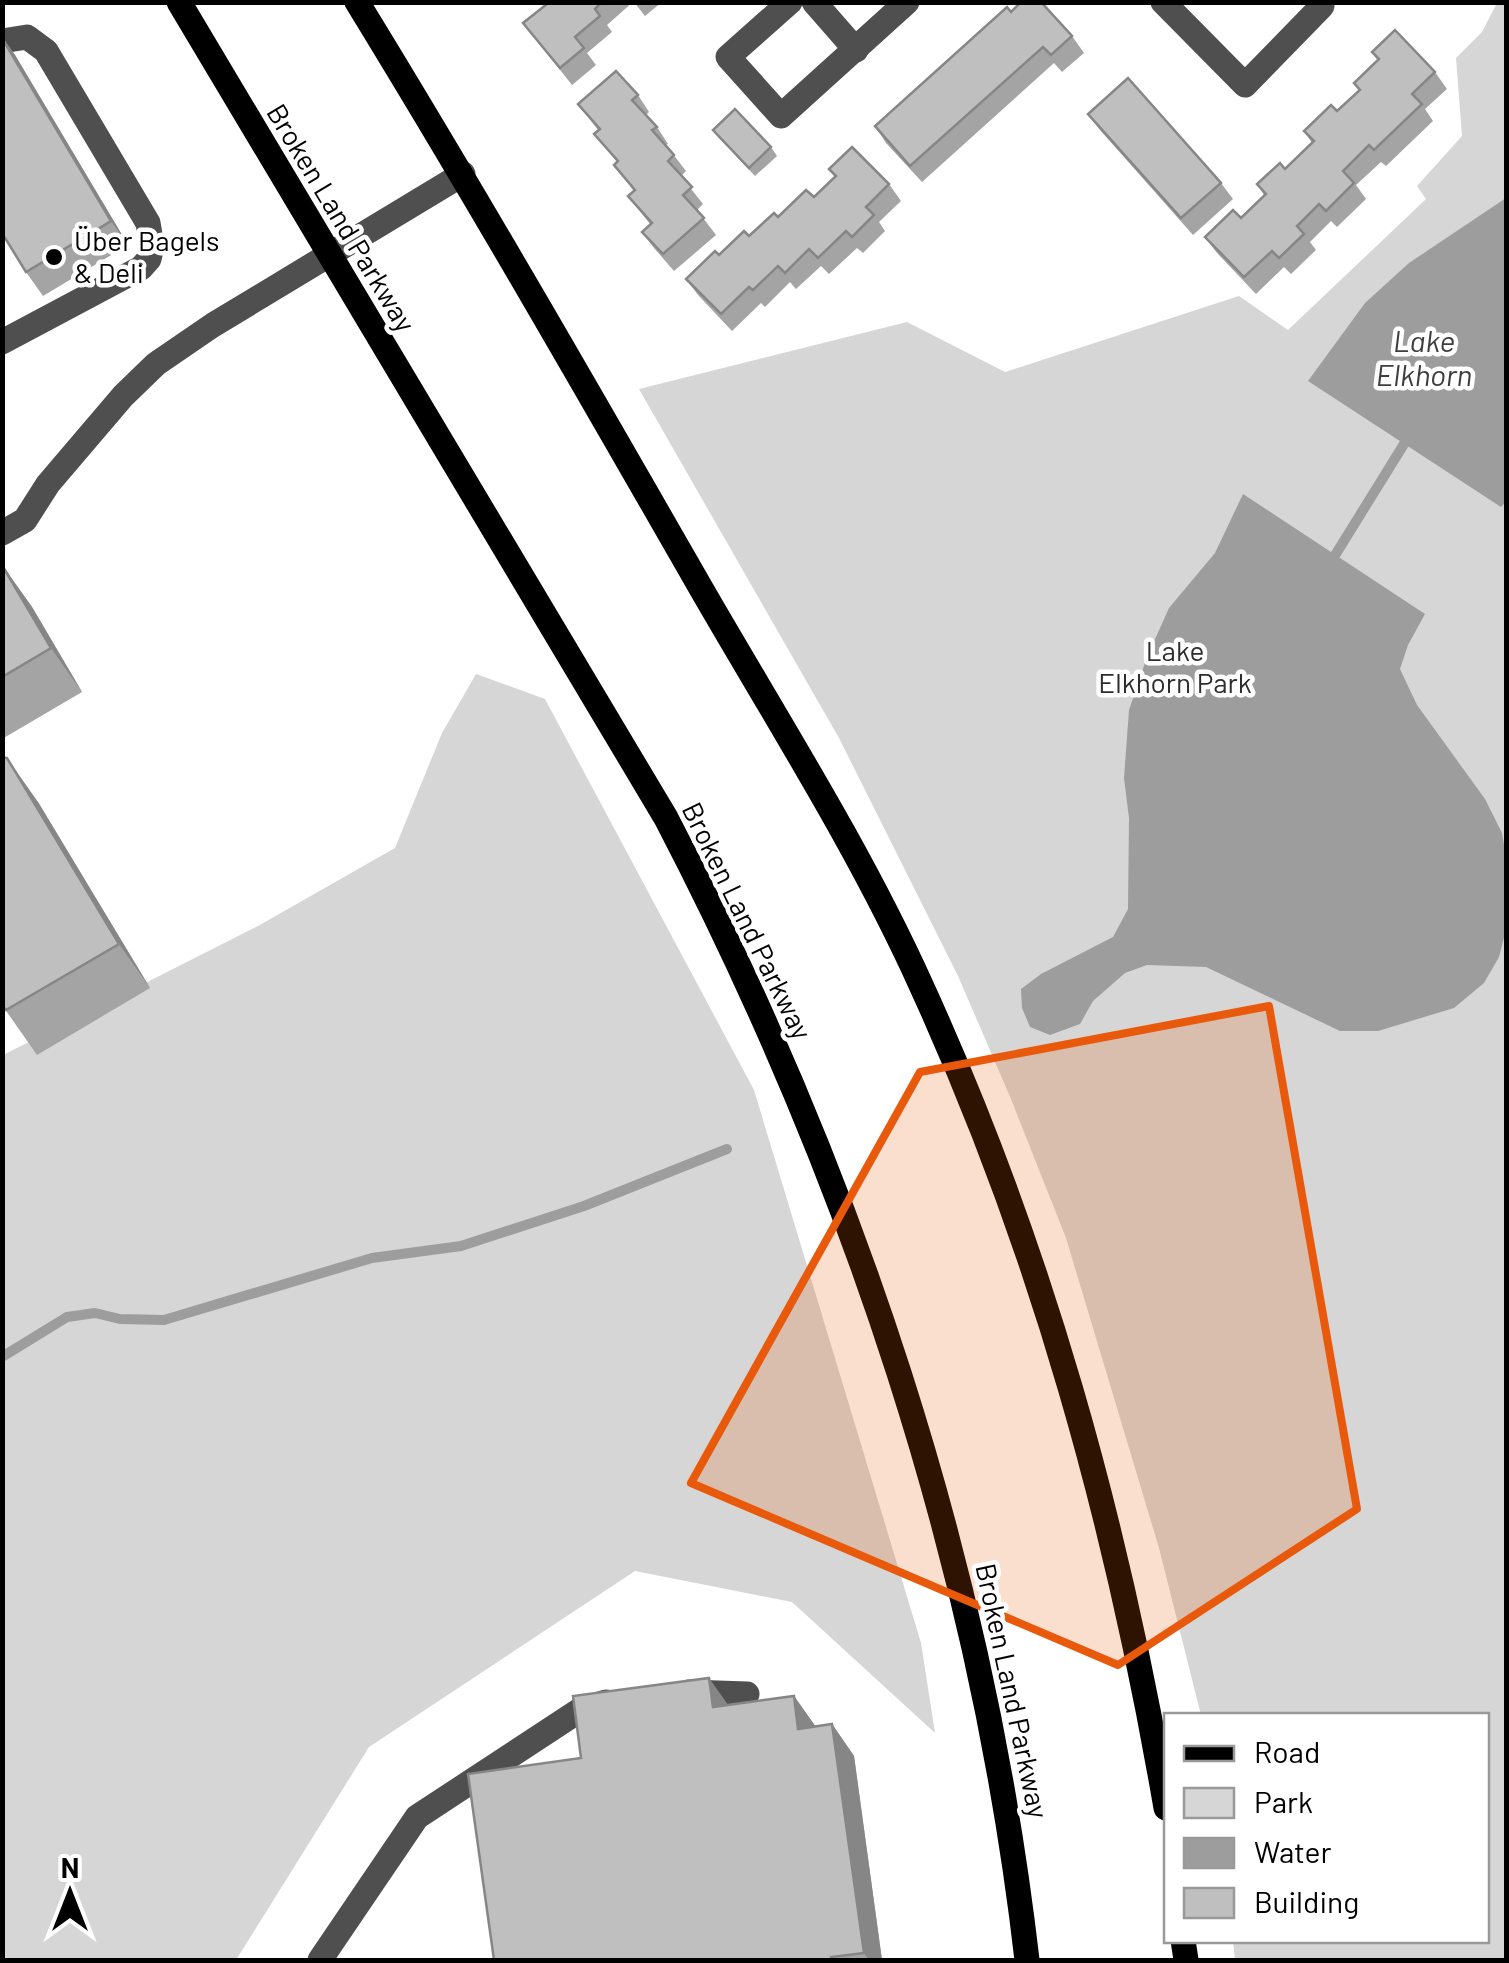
<svg xmlns="http://www.w3.org/2000/svg" width="1509" height="1963" font-family="Barlow,sans-serif">
  <style>
    .green { fill: #d6d6d6 }
    .water { fill: #9d9d9d }
    .lines { fill: none; stroke-linecap: round; stroke-linejoin: round }
    .stream { stroke: #9d9d9d; stroke-width: 10 }
    .minor { stroke: #4f4f4f; stroke-width: 25 }
    .major { stroke: #000; stroke-width: 25 }
    .wall { fill: #a4a4a4 }
    .shaded-wall { fill: #868686 }
    .building { fill: #bfbfbf; stroke: #868686; stroke-width: 2.5 }
    .marked { fill: #e8590c; fill-opacity: 0.2; stroke: #e8590c; stroke-width: 8; stroke-linejoin: round }
    .poi-dot { fill: #000; stroke: #fff; stroke-width: 4 }
    .labels { text-anchor: middle; stroke-width: 9; stroke-linejoin: round; paint-order: stroke }
    .street-label { font-size: 28px; fill: #000; stroke: #fff }
    .poi-label { font-size: 28px; fill: #000; stroke: #fff; text-anchor: start }
    .park-label { font-size: 28px; fill: #2d2d2d; stroke: #fff }
    .water-label { font-size: 30px; font-style: italic; fill: #3e3e3e; stroke: #fff }
  </style>
  <rect width="100%" height="100%" fill="#fff"/>
  <g class="green">
    <path d="M1497 3H1506V1960H1235L1233 1941 1486 1940V1716L1201 1715 1159 1548 1066 1238 1011 1099 958 976 839 738 639 389 907 322 1005 372 1239 296 1288 330 1426 199 1417 186 1462 136 1456 58 1482 32Z"/>
    <path d="M476 674 545 699 754 1090 921 1643 935 1733 792 1602 635 1571 369 1747 236 1960H3V1055L258 926 395 848 442 733Z"/>
  </g>
  <g class="water">
    <path d="M1506 198V502L1501 507 1308 381 1365 303 1409 263Z"/>
    <path d="M1243 494 1425 614 1408 645 1400 669 1417 705 1485 799 1502 833 1506 857V930L1499 957 1484 983 1454 1008 1378 1031H1340L1206 967 1147 965 1125 973 1093 1001 1080 1024 1050 1035 1030 1027 1022 1008 1021 989 1041 974 1113 937 1128 909 1129 818 1124 778 1129 710 1147 657 1169 608 1215 553Z"/>
  </g>
  <g class="lines">
    <g class="stream">
      <path d="M1329 565 1404 444 1412 437"/>
      <path d="M2 1357 67 1317 95 1313 120 1319 164 1320 372 1258 461 1246 584 1206 727 1149"/>
    </g>
    <g class="minor">
      <path d="M790 2 728 57 781 116 907 2"/>
      <path d="M814 2 856 50"/>
      <path d="M1163 2 1245 85 1322 6 1319 2"/>
      <path d="M2 41 27 37 46 51 148 223 152 246 149 259 141 268 2 342"/>
      <path d="M2 533 25 520 48 484 123 396 156 364 213 325 463 174"/>
      <path d="M689 1692 747 1694"/>
      <path d="M320 1960 417 1817 580 1710 606 1702"/>
    </g>
    <g class="major">
      <path d="M179 2 666 818C852 1175 981 1560 1027 1960"/>
      <path d="M357 2C476 196 589 393 702 590 777 720 859 848 921 985 1042 1249 1117 1523 1166 1808"/>
      <path d="M1183 1940 1186 1960"/>
    </g>
  </g>
  <g class="wall">
    <path d="M546 2H633L607 25 612 32 587 53 596 65 572 85 523 23 547 5Z"/>
    <path d="M634 2H662L645 16Z"/>
    <path d="M1011 12 1072 36 1084 53 1062 72 1054 63 922 182 886 143 875 126Z"/>
    <path d="M2 37 15 55 128 245 43 296 26 272Z"/>
    <path d="M1372 52 1435 72 1447 89 1425 109 1433 121 1386 166 1381 162 1356 185 1366 199 1337 227 1331 221 1310 242 1316 250 1291 274 1284 267 1256 294 1217 253 1205 237 1241 218 1264 195 1257 184 1285 169 1312 143 1304 131 1337 111 1359 91 1354 83 1378 61Z"/>
    <path d="M638 95 649 112 646 115 657 127 668 144 666 145 686 171 681 176 703 204 697 210 716 235 674 271 654 248 642 232 650 224 628 196 634 191 614 165 617 162 594 134 598 130 578 104Z"/>
    <path d="M1088 114 1221 183 1233 199 1193 235 1100 130Z"/>
    <path d="M713 130 771 147 777 156 755 176 719 138Z"/>
    <path d="M829 169 889 184 901 201 879 222 885 231 863 253 857 248 829 274 821 266 796 289 790 282 765 307 761 303 732 331 698 295 686 279 719 255 814 197 835 177Z"/>
    <path d="M2 565 32 607 82 692 2 739Z"/>
    <path d="M38 802 150 988 37 1055 2 1005Z"/>
    <path d="M794 1696 815 1726 832 1724 854 1756 882 1960H494L581 1758 728 1705Z"/>
  </g>
  <g class="shaded-wall">
    <path d="M2 37 15 55 128 245 111 221Z"/>
    <path d="M2 565 32 607 82 692 51 648Z"/>
    <path d="M7 758 38 802 150 988 119 944Z"/>
    <path d="M709 1678 731 1709 713 1707Z"/>
    <path d="M794 1696 816 1727 798 1729Z"/>
    <path d="M832 1724 854 1756 882 1960H869L864 1953Z"/>
  </g>
  <g class="building">
    <path d="M546 2H602L595 9 600 16 575 37 584 48 560 68 523 23 547 4Z"/>
    <path d="M1021 2H1041L1072 36 1051 55 1043 47 910 166 875 126 1007 7 1011 12Z"/>
    <path d="M1395 30 1435 72 1412 94 1422 104 1374 150 1369 145 1343 171 1354 183 1326 211 1319 204 1297 226 1304 234 1279 258 1272 251 1244 277 1205 237 1233 210 1241 218 1266 194 1257 184 1280 163 1285 169 1314 141 1304 131 1331 105 1337 111 1360 90 1354 83 1379 59 1372 52Z"/>
    <path d="M2 38 111 221 26 272 2 233Z"/>
    <path d="M616 71 638 95 632 100 657 127 652 130 674 155 668 161 692 187 683 195 704 218 663 254 642 232 652 223 628 196 635 190 614 165 618 161 594 134 600 129 578 104Z"/>
    <path d="M1128 78 1221 183 1181 218 1088 114Z"/>
    <path d="M735 109 771 147 749 168 713 130Z"/>
    <path d="M852 147 889 184 866 207 874 215 852 237 846 231 818 258 809 249 785 273 778 266 753 290 749 287 721 314 686 279 715 251 719 255 744 231 749 236 774 213 778 217 806 190 814 197 836 176 829 169Z"/>
    <path d="M2 565 51 648 2 677Z"/>
    <path d="M2 757 7 758 119 944 6 1010 2 1005Z"/>
    <path d="M709 1678 713 1707 794 1696 798 1729 832 1724 864 1953 831 1957V1960H494L468 1774 581 1758 573 1696Z"/>
  </g>
  <path class="marked" d="M1269 1006 1357 1509 1118 1665 691 1483 920 1072Z"/>
  <circle class="poi-dot" cx="54" cy="257" r="10"/>
  <g class="labels">
    <g class="street-label">
      <text transform="translate(341 218) rotate(59)" y="10">Broken Land Parkway</text>
      <text transform="translate(747 921) rotate(64)" y="10">Broken Land Parkway</text>
      <text transform="translate(1012 1691) rotate(78)" y="10">Broken Land Parkway</text>
    </g>
    <g class="poi-label">
      <text x="74" y="251">Über Bagels<tspan x="74" dy="32">&amp; Deli</tspan></text>
    </g>
    <g class="park-label">
      <text x="1175" y="661">Lake<tspan x="1175" dy="32">Elkhorn Park</tspan></text>
    </g>
    <g class="water-label">
      <text x="1424" y="352">Lake<tspan x="1424" dy="34">Elkhorn</tspan></text>
    </g>
  </g>
  <rect width="1509" height="1963" fill="none" stroke="#000000" stroke-width="10"/>
  <rect x="1164" y="1713" width="325" height="230" fill="#ffffff" stroke="#999999" stroke-width="2.5"/>
  <rect x="1184" y="1746" width="50" height="15" fill="#000000" stroke="#999999" stroke-width="2.5"/>
  <text x="1254" y="1763" font-size="30" fill="#000000">Road</text>
  <rect x="1184" y="1788" width="50" height="30" fill="#d6d6d6" stroke="#999999" stroke-width="2.5"/>
  <text x="1254" y="1813" font-size="30" fill="#000000">Park</text>
  <rect x="1184" y="1838" width="50" height="30" fill="#9d9d9d" stroke="#999999" stroke-width="2.5"/>
  <text x="1254" y="1863" font-size="30" fill="#000000">Water</text>
  <rect x="1184" y="1888" width="50" height="30" fill="#bfbfbf" stroke="#999999" stroke-width="2.5"/>
  <text x="1254" y="1913" font-size="30" fill="#000000">Building</text>
  <g transform="translate(70 1893)" stroke="#ffffff" stroke-width="8" paint-order="stroke">
  <path d="M0-8L18 38L0 25L-18 38Z" fill="#000000"/>
  <text y="-15" font-size="28" font-weight="bold" text-anchor="middle" fill="#000000">N</text>
  </g>
</svg>
